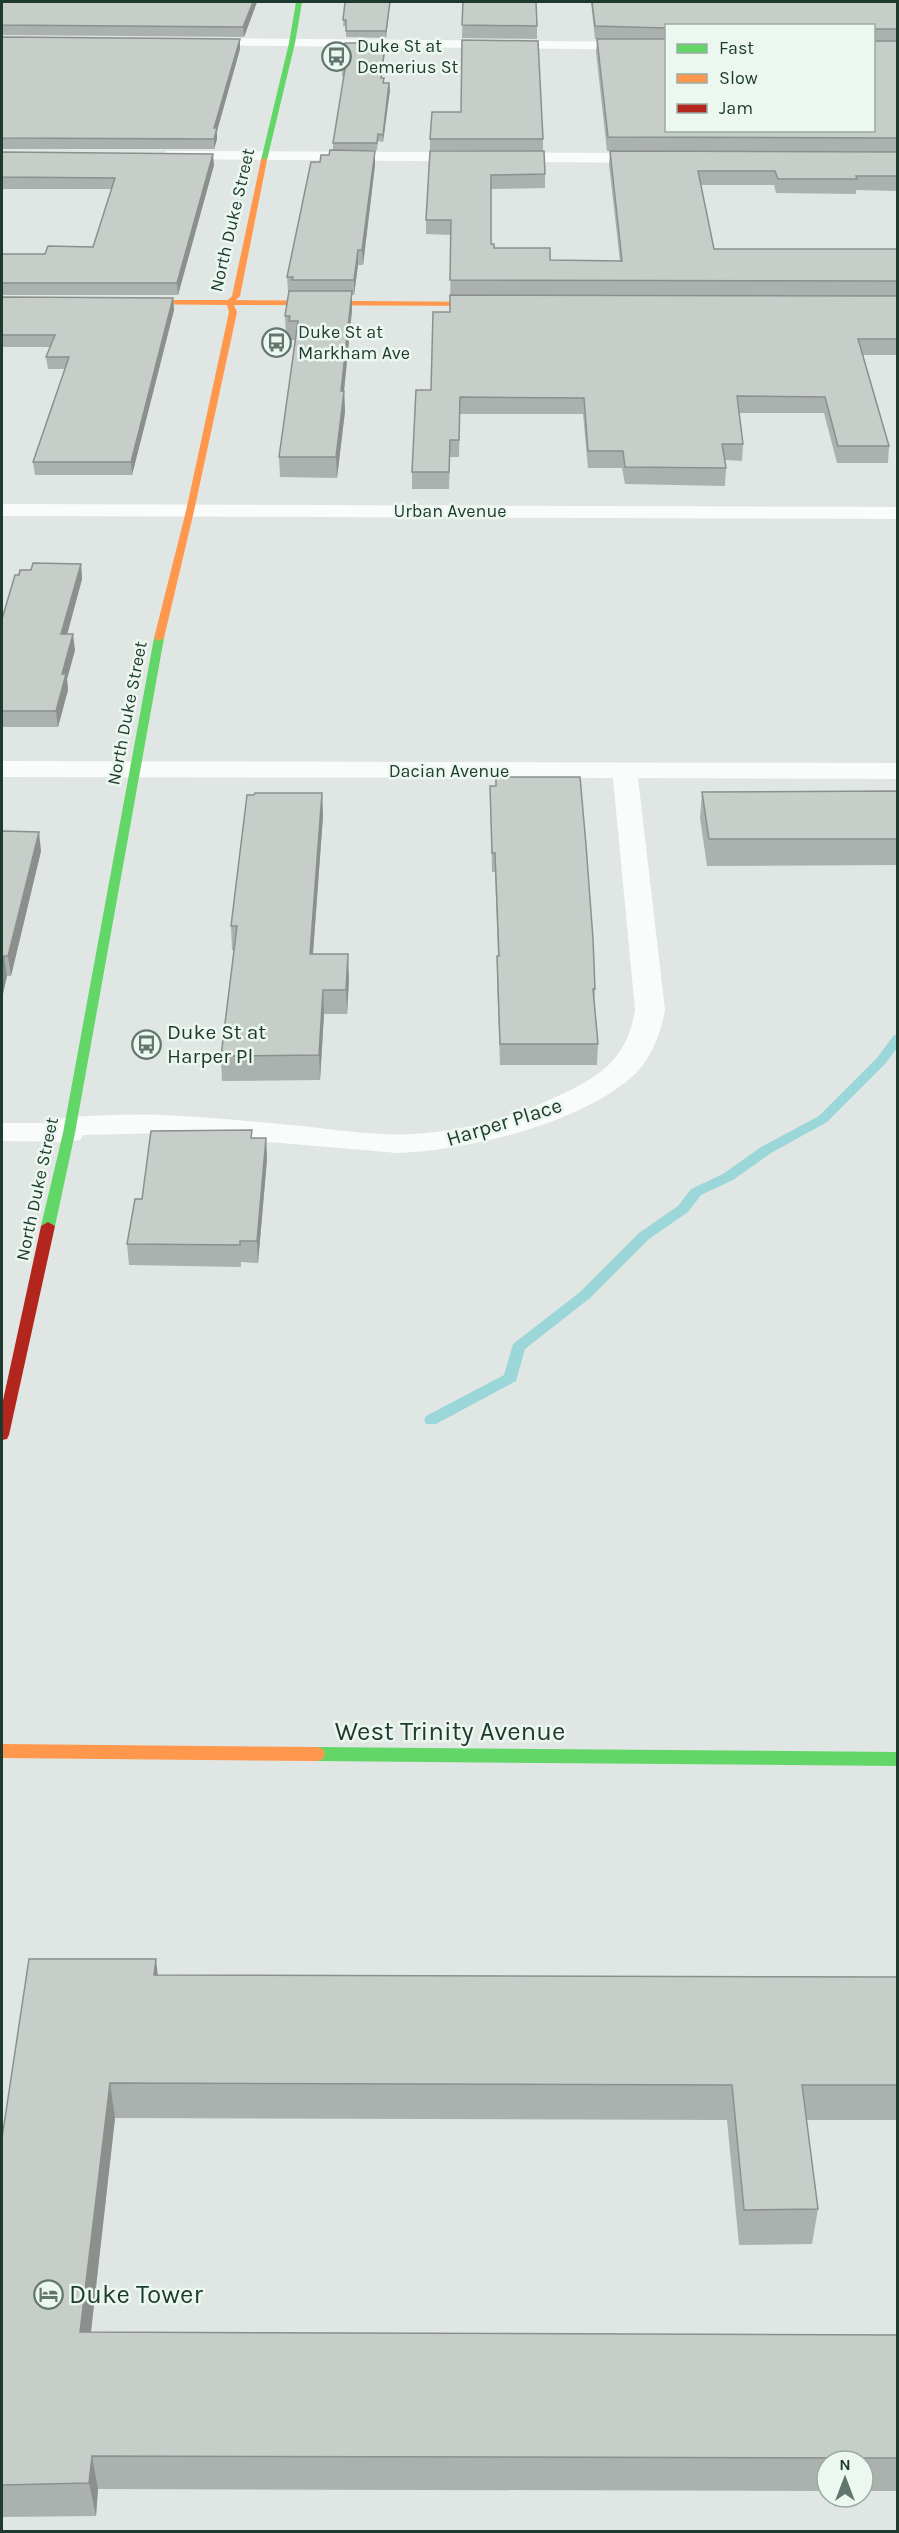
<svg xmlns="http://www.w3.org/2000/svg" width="899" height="2533" font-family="Karla,sans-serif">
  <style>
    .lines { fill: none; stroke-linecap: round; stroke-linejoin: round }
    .stream { fill: #9bd7d9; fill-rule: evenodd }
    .street { fill: #fafbfb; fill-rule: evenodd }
    .fast { fill: #63d668; fill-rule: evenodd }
    .slow { fill: #ff974d; fill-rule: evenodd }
    .jam { fill: #b3261e; fill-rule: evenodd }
    .wall { fill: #abb1ae; fill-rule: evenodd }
    .shaded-wall { fill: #8b908d }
    .building { fill: #c7ceca; stroke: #8b908d; stroke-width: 1.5 }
    .labels { text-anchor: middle; stroke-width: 5; stroke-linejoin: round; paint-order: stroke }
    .far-poi-label { font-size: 18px; fill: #1d3a2f; stroke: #ecf7f0; text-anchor: start }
    .far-street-label { font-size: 18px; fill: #1d3a2f; stroke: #ecf7f0 }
    .poi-label { font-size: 21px; fill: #1d3a2f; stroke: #ecf7f0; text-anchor: start }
    .street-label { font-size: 21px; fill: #1d3a2f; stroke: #ecf7f0 }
    .near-street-label { font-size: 26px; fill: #1d3a2f; stroke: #ecf7f0 }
    .near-poi-label { font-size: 26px; fill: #1d3a2f; stroke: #ecf7f0; text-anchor: start }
  </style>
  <rect width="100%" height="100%" fill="#e0e6e3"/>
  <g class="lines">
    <path class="stream" d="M894 1035H898V1047L885 1064 827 1122 771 1153 733 1180 701 1195 688 1212 649 1239 590 1298 525 1349 516 1381 436 1424H426L424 1420 426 1416 504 1375 513 1344 580 1292 639 1233 678 1206 691 1189 723 1174 761 1147 819 1116 877 1058Z"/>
    <g class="street">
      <path d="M194 38 666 42V50L189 45 187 42Z"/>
      <path d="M167 151 653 153 661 158 653 163 161 159 159 156Z"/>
      <path d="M2 504 898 507V519L2 516Z"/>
      <path d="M2 761 898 763V779L638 778 665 1010C661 1032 653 1055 637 1072 587 1122 468 1151 398 1153L164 1133 83 1135 80 1140 69 1142 2 1141V1123H56L59 1119 70 1117C106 1115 142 1113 179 1116 220 1118 260 1122 301 1126 338 1130 376 1136 414 1134 463 1131 514 1117 558 1096 601 1076 627 1059 635 1010L613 778 2 777Z"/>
    </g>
    <g class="fast">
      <path d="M296 2H302L295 43 267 160 264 162 261 160 289 43Z"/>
      <path d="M159 635 164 638 75 1133 55 1226 48 1230 41 1226 63 1133 154 638Z"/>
      <path d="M317 1747 898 1752V1766L317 1761 311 1759 309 1754 311 1749Z"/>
    </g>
    <g class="slow">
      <path d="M264 158 267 160 240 296 236 300 495 302 499 304 495 306 234 305 237 312 194 511 164 638 159 641 154 638 186 511 229 312 227 305 129 304 125 302 129 300H228L232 296 261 160Z"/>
      <path d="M2 1744 317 1747 323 1749 325 1754 323 1759 317 1761 2 1758Z"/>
    </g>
    <path class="jam" d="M48 1222 55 1226 9 1435 7 1439 2 1440V1405L41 1226Z"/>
  </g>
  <g class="wall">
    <path d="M2 2H257L244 37 2 35Z"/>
    <path d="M345 2H400L399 3H390L386 38 346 37V26H343Z"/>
    <path d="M463 2 537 26V39L462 38Z"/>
    <path d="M591 2H897V152L607 151 596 52 597 39H595ZM666 26 873 130H666Z"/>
    <path d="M2 37 240 49 217 131V139L214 149H2Z"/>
    <path d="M385 50 382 78H384V83H389L390 90 383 142 378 141 377 150H333V143L344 76H342V69Z"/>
    <path d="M461 112 543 139V151L430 150V139Z"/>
    <path d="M430 151 545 174V188L491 189V244L494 248 550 260 620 261 609 165 610 151 897 152V191L856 190V194L776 193 774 185H701L714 249H897V355H863L889 446 888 463H837L824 413H739L743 444 742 461 725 460 726 468 725 486 625 484 622 468H588L583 414H460L459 457H450L449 489H412V472L450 312 451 235 426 234V220Z"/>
    <path d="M2 152 214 165 178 295H2V254H45L93 247 112 189H2Z"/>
    <path d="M375 165 363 265H358L354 295H352V310L344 391 345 411 337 478 280 477 279 457 295 340H290V336H286L285 316 289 292H288L287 277Z"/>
    <path d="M2 297 173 298 174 310 132 475H35L33 462 65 369H48L46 357 50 347H2Z"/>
    <path d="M81 564 82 579 67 634 75 650 67 679 68 690 58 727H2V619L31 570Z"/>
    <path d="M490 786 595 989 594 1004 598 1044 597 1065H500L497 976 498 956 495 872H492Z"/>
    <path d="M897 791V865L707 866 700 818 702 792Z"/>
    <path d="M322 793 323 816 313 954 349 979 347 1014H324L320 1080 222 1081 221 1056 234 950H232L231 926Z"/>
    <path d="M2 831 41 851 11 976H7L2 998Z"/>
    <path d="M252 1130V1138H266L267 1159 258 1263 241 1262V1267L129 1265 127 1244 142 1199Z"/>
    <path d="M158 1975 897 1977V2120H806L818 2209 812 2244 739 2245 727 2120 115 2118 91 2332 897 2335V2491H863V2461H827V2491L98 2489 96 2516 2 2517V2138Z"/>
  </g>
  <g class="shaded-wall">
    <path d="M253 2H257L244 37 243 27Z"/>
    <path d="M390 2 386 38V31Z"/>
    <path d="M240 39V49L217 131V139L214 149V128Z"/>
    <path d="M385 43V50L381 85V78Z"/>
    <path d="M389 83 390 90 383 142V135Z"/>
    <path d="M375 151V165L363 265 362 250Z"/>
    <path d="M213 154 214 165 178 295 177 283Z"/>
    <path d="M358 250V265L354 295V280Z"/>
    <path d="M352 291V310L342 411 341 391Z"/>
    <path d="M173 298 174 310 132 475 131 462Z"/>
    <path d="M344 391 345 411 337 478 336 457Z"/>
    <path d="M81 564 82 579 63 650 61 634Z"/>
    <path d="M73 634 75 650 67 679 68 690 58 727 56 711 62 674Z"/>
    <path d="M322 793 323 816 311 979 310 954Z"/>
    <path d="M39 832 41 851 11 976 8 956Z"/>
    <path d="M348 954 349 979 347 1014 346 990Z"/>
    <path d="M4 956 7 976 2 998V968Z"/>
    <path d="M323 990 324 1014 320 1080 319 1055Z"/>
    <path d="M266 1138 267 1159 258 1263 257 1241Z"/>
    <path d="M156 1959 160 1994 154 1975Z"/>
    <path d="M110 2083 115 2118 87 2366 80 2332Z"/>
    <path d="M92 2456 98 2489 96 2516 89 2483Z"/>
  </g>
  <g class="building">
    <path d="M2 2H253L243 27 2 25Z"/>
    <path d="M345 2H390L386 31H346V20H343Z"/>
    <path d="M463 2H536L537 26 462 25Z"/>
    <path d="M592 2H897V29H875L873 37V26H666V28L595 26Z"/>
    <path d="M2 37 240 39 214 128H217L214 139 2 138Z"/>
    <path d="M597 39H666V130H873V39L875 41H897V138L608 137Z"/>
    <path d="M462 40 538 41 543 139H430L432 112H461Z"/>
    <path d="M345 43H385L381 78H384L383 83H389L383 135 378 134 377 143H333L345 69H342Z"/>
    <path d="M330 150 375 151 362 250H358L354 280H292L293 277H287L311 162H320L321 155H329Z"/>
    <path d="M430 151H544L545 174 491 175V244H494V248H550V260L622 261 610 151 897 152V176H856L857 179H778L775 171H698L714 249H897V281L450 280 451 220H426Z"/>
    <path d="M2 152 213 154 177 283H2V254H45L48 246 93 247 115 178 2 177Z"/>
    <path d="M289 291H352L341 391H344L336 457H279L298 321H289L290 316H285Z"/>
    <path d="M450 295 897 296V339H858L889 446H838L825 397 737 396 743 444H722L726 468 625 467 623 451H588L584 398 460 397 459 440H450L449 472H412L416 390H431L433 312H450Z"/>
    <path d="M2 297 173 298 131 462H33L69 357H46L55 335H2Z"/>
    <path d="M33 563 81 564 61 634H73L62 674H66L56 711H2V619L15 575H19L20 570H31Z"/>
    <path d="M496 777H580L586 845 593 939 595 989H593L598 1044H500L497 956H499L495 853H492L490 786H496Z"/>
    <path d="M897 791V839H709L702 792Z"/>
    <path d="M255 793H322L310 954H348L346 990H323L319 1055 221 1056 237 926H231L247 795H254Z"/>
    <path d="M2 831 39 832 8 956H4L2 968Z"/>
    <path d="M252 1130 251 1138H266L257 1241H240V1245L127 1244 135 1199H142L151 1131Z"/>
    <path d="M29 1959H156L154 1975 897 1977V2085H802L818 2209 744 2210 732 2085 110 2083 80 2332 897 2335V2458L92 2456 89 2483 2 2485V2138Z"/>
  </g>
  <defs>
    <symbol id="bus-ring" viewBox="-11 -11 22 22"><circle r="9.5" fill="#ecf7f0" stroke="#61766e" stroke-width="1.5"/><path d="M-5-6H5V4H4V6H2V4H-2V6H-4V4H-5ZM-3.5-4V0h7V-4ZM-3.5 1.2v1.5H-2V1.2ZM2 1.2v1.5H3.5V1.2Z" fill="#61766e"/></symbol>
    <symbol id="hotel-ring" viewBox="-11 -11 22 22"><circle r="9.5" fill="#ecf7f0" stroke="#61766e" stroke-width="1.5"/><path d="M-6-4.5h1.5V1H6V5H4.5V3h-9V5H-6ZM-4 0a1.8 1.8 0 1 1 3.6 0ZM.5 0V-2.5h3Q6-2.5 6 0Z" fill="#61766e"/></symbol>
  </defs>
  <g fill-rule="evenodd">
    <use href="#bus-ring" x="320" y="40" width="33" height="33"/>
    <use href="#bus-ring" x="260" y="326" width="33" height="33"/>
    <use href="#bus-ring" x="130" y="1028" width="33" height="33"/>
    <use href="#hotel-ring" x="32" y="2278" width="33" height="33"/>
  </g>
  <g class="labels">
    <g class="far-poi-label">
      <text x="357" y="52">Duke St at<tspan x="357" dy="21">Demerius St</tspan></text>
      <text x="298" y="338">Duke St at<tspan x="298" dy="21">Markham Ave</tspan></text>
    </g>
    <g class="far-street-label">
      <text transform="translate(232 220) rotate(-77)" y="6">North Duke Street</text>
      <text x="450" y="517">Urban Avenue</text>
      <text transform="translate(127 713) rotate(-79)" y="6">North Duke Street</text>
      <text x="449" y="777">Dacian Avenue</text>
      <text transform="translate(37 1189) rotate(-78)" y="6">North Duke Street</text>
    </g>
    <g class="poi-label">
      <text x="167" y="1039">Duke St at<tspan x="167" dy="24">Harper Pl</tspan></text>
    </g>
    <g class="street-label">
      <text transform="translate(504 1122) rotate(-17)" y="7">Harper Place</text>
    </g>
    <g class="near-street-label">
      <text x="450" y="1740">West Trinity Avenue</text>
    </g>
    <g class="near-poi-label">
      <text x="69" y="2303">Duke Tower</text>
    </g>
  </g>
  <rect width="899" height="2533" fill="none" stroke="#1d3a2f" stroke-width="6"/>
  <rect x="665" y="24" width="210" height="108" fill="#ecf7f0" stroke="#99aba3" stroke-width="1.5"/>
  <rect x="677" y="44" width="30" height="9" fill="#63d668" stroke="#99aba3" stroke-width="1.5"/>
  <text x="719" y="54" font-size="18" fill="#1d3a2f">Fast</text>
  <rect x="677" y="74" width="30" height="9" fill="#ff974d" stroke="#99aba3" stroke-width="1.5"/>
  <text x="719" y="84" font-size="18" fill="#1d3a2f">Slow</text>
  <rect x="677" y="104" width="30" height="9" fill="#b3261e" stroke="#99aba3" stroke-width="1.5"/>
  <text x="719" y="114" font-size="18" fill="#1d3a2f">Jam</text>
  <g transform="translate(845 2479)"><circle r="28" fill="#ecf7f0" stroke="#99aba3" stroke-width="1.5"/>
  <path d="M0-4.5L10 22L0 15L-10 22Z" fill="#61766e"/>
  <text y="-9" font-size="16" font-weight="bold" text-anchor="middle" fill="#1d3a2f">N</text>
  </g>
</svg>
